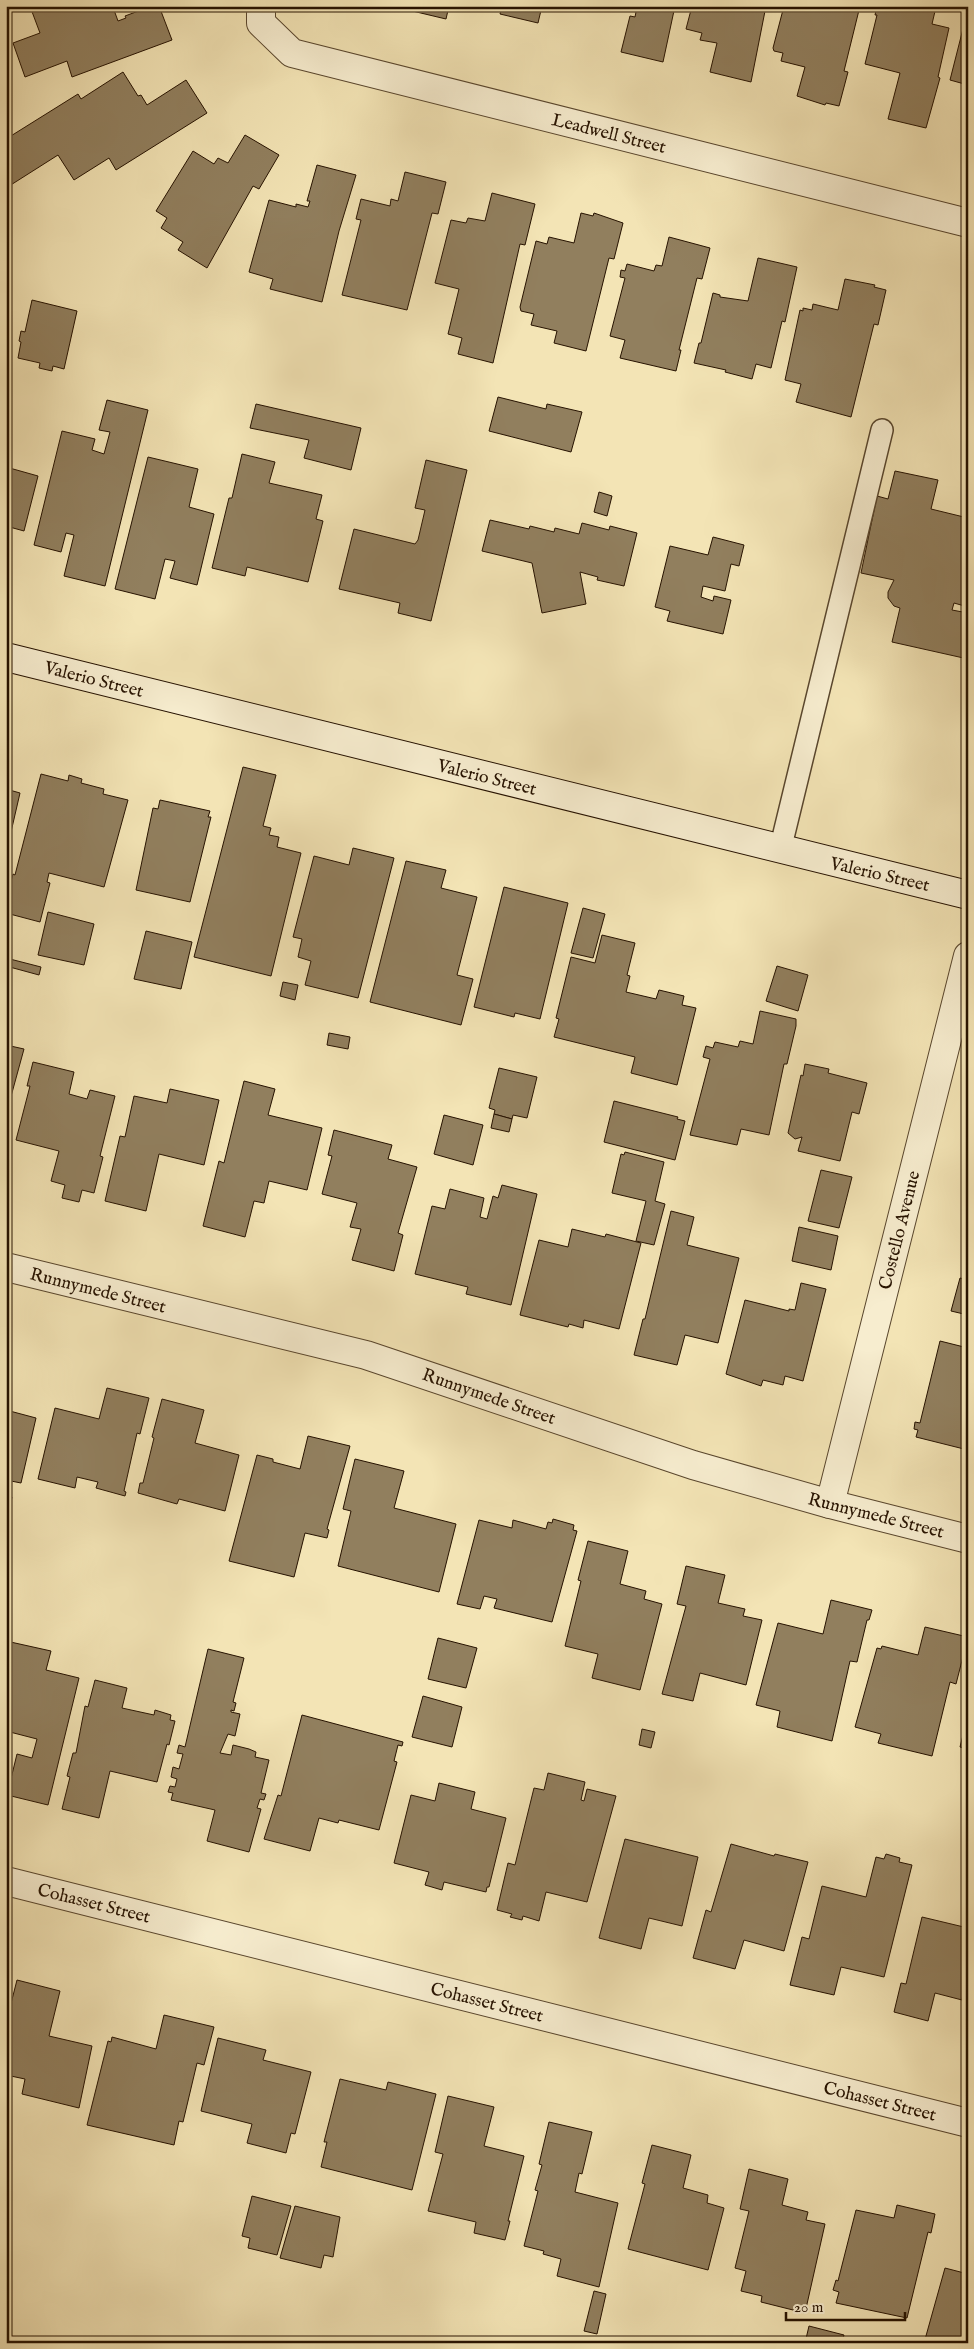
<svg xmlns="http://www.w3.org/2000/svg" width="974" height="2349" font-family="'IM FELL English',serif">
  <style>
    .building { fill: #917f5e; stroke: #261200 }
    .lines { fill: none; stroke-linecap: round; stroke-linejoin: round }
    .lane-casing { stroke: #59462d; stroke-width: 24 }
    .street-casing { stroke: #59462d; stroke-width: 30 }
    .secondary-casing { stroke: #261200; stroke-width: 30 }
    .lane { stroke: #f7edcf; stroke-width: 21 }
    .street { stroke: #f7edcf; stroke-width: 28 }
    .secondary { stroke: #f7edcf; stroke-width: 28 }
    .labels { text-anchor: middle; stroke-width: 4; stroke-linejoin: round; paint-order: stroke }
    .street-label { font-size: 18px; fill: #261200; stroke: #f7edcf }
  </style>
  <rect width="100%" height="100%" fill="#f3e4b5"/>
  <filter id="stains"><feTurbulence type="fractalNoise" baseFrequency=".004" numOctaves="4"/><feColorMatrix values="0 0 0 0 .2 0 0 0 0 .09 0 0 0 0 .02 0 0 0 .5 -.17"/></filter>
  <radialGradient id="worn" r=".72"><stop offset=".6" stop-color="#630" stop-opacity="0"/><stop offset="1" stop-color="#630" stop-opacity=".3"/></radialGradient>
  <g class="building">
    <path d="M38 6H108L110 11 114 10 118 21 126 18 125 16 152 6H159L172 40 72 77 67 61 25 77 13 43 40 33 31 9Z"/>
    <path d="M405 6H449L446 19 404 9Z"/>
    <path d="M502 6H542L538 23 500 14Z"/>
    <path d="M612 6H675L663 62 621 52 630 16 635 17 636 12Z"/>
    <path d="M692 6H766L751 82 710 72 717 43 700 40 702 33 686 29Z"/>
    <path d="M784 6H860L844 71 848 72 839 106 826 103 825 105 797 96 805 67 781 61 783 53 774 51 773 48Z"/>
    <path d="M877 6 936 7 932 24 949 28 938 77 940 78 926 128 888 119 900 73 865 64 877 15H875Z"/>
    <path d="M968 9V85L950 80Z"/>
    <path d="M123 72 138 96 141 95 147 105 186 80 207 113 116 170 109 158 74 180 58 155 6 188V139L78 94 81 99Z"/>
    <path d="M245 135 279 155 259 189 253 186 207 268 178 250 183 242 161 228 167 218 156 211 193 151 214 164 218 158 228 163Z"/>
    <path d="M317 165 356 175 339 231 322 302 270 289 273 279 249 272 269 200 296 207V204L308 207 310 201H307Z"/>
    <path d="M405 172 446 182 438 214 432 213 407 310 342 295 361 220 356 219 361 199 390 206 391 199 398 201Z"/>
    <path d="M492 193 535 204 525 245 520 244 493 363 458 354 462 338 448 334 459 289 435 283 451 220 466 223 468 218 485 221Z"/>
    <path d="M581 213 593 216 594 213 623 223 614 259 609 258 586 351 554 343 557 331 531 325 534 314 521 311 520 307 536 241 547 244 549 237 574 243Z"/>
    <path d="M669 237 710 248 702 279 697 278 679 350H681L676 371 620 358 625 340 610 336 625 278 620 277 621 270 625 271 627 264 654 271 656 265 662 266Z"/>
    <path d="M758 258 797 267 785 322 782 321 771 368 756 364 752 379 725 372 726 370 694 363 699 343H701L713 293 720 295V297L748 301Z"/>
    <path d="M845 279 875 285 874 287 886 290 878 325 874 324 851 417 796 402 801 384 785 380 800 310 803 311V308L812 310 813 304 838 310Z"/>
    <path d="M32 300 77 311 64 369 53 366 52 371 39 368 40 363 18 358 21 342 19 341 21 331 25 332Z"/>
    <path d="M498 397 546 409 547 404 582 412 571 452 489 431Z"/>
    <path d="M107 400 148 410 105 586 64 576 74 535 66 533 61 552 34 545 62 431 95 439 92 450 104 454 110 432 99 430Z"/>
    <path d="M256 404 361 428 351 470 304 458 309 440 250 428Z"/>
    <path d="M242 454 275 462 269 483 322 495 316 519 323 521 308 582 247 567 245 576 212 568 229 498H232Z"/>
    <path d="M148 457 198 469 189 507 214 514 197 585 170 578 175 561 165 559 155 599 115 589Z"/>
    <path d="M426 460 467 470 431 621 398 613 400 603 339 589 354 529 415 544 418 540 425 510 415 508Z"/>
    <path d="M6 467 38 476 24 531 6 526Z"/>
    <path d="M895 471 938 480 931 509 968 518V607L954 603 952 610 968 613V659L892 642 900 608 894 606 888 598V592L894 580 861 573 877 496 888 499Z"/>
    <path d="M599 492 612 496 607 516 594 512Z"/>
    <path d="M490 520 529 529 530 526 554 532 555 528 579 534 582 523 609 530 610 526 637 533 624 586 597 580 598 577 580 572 586 604 542 613 532 563 482 551Z"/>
    <path d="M713 537 744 545 739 566 731 564 725 591 703 586 701 597 713 601 714 596 731 600 723 634 667 621 670 611 655 607 670 546 708 555Z"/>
    <path d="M243 767 276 775 263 826 271 828 269 835 279 837 277 847 301 853 271 976 194 957Z"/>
    <path d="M41 774 68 781 69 775 82 779 81 783 104 789 103 794 128 800 104 887 49 873 47 882 50 883 40 922 6 913V900L13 874 15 875Z"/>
    <path d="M6 789 20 793 11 832 6 831Z"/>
    <path d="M160 800 210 811 208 817H211L190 902 136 890 153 808 158 809Z"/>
    <path d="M353 848 394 858 358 998 305 985 311 961 298 957 302 939 293 937 314 856 349 865Z"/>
    <path d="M406 861 446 870 441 888 477 897 457 975 473 979 461 1025 370 1002Z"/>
    <path d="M504 887 568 903 540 1019 515 1013 514 1017 474 1007Z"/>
    <path d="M583 908 605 914 593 958 571 953Z"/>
    <path d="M48 912 94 924 84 965 38 955Z"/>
    <path d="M146 931 192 942 181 989 134 979Z"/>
    <path d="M602 935 635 943 627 975 630 976 626 992 656 999 659 990 684 996 682 1005 696 1008 677 1085 631 1073 635 1057 554 1037 559 1019 556 1018 571 957 595 963Z"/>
    <path d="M6 958 41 967 39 975 6 966Z"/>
    <path d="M777 966 808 975 798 1011 766 1001Z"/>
    <path d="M283 982 298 985 295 1000 280 996Z"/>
    <path d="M760 1011 796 1019V1026L787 1064H784L769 1135 741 1129 737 1145 690 1135 710 1059 703 1057 706 1046 713 1048 715 1042 738 1047 740 1041 753 1044Z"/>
    <path d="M329 1033 350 1037 348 1049 327 1045Z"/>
    <path d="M6 1045 24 1049 7 1111 6 1110Z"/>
    <path d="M33 1062 74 1072 69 1094 87 1099 90 1090 115 1096 100 1156 103 1157 94 1193 82 1190 79 1202 62 1198 65 1185 51 1181 59 1151 16 1140 30 1086H27Z"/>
    <path d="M805 1064 829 1069 828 1073 867 1083 859 1114 852 1112 840 1161 798 1151 802 1137 795 1139 788 1133 801 1075 803 1076Z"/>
    <path d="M499 1068 537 1077 527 1118 513 1115 512 1119 494 1114 495 1110 489 1108Z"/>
    <path d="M244 1081 275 1089 268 1115 322 1128 307 1190 269 1181 264 1203 254 1201 245 1237 203 1226 219 1161 224 1163Z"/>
    <path d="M170 1089 219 1100 204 1165 159 1154 146 1211 105 1201 120 1136 125 1137 134 1096 167 1103Z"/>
    <path d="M614 1101 678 1117 677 1119 685 1121 675 1160 604 1142Z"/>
    <path d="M494 1114 512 1119 509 1132 491 1128Z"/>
    <path d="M444 1115 483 1125 473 1165 434 1154Z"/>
    <path d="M334 1130 392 1145 388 1159 417 1167 398 1233 403 1235 394 1271 352 1260 361 1229 350 1227 357 1203 322 1194 332 1156 328 1155Z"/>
    <path d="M625 1152 664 1162 655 1201 665 1204 654 1245 636 1241 646 1201 612 1193 621 1154 624 1155Z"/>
    <path d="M821 1170 852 1177 839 1228 808 1221Z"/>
    <path d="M502 1185 537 1194 511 1305 466 1294 468 1287 415 1274 432 1206 445 1209 450 1189 484 1198 480 1217 487 1219 493 1196 498 1198Z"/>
    <path d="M671 1211 694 1217 687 1245 739 1258 718 1343 685 1335 677 1365 634 1355 643 1319H645Z"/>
    <path d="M799 1227 838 1236 831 1270 792 1261Z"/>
    <path d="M572 1229 605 1237 606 1234 641 1243 619 1329 584 1320 583 1328 569 1324 568 1327 520 1315 539 1240 568 1247Z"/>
    <path d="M960 1278 968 1280V1315L951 1311Z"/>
    <path d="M801 1283 826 1289 803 1381 785 1376 783 1385 763 1380 761 1386 726 1374 745 1300 789 1311V1309L795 1310Z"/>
    <path d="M940 1341 968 1348V1450L916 1437 918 1430 914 1429 915 1422 920 1423Z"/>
    <path d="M107 1388 149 1398 140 1434 137 1433 124 1491 126 1492 125 1496 96 1488 98 1482 77 1477 75 1488 38 1479 55 1408 99 1419Z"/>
    <path d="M162 1399 204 1410 195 1443 239 1455 225 1511 179 1499 177 1504 138 1493 140 1483H143L154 1438 152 1437Z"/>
    <path d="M6 1410 36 1418 21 1483 6 1480Z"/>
    <path d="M308 1436 350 1446 327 1529 329 1530 327 1538 305 1533 294 1577 229 1561 257 1455 273 1459V1462L300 1469Z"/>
    <path d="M355 1459 404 1471 394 1508 456 1524 439 1592 338 1566 351 1511 343 1509Z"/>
    <path d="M6 1495 12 1497 8 1515 6 1514Z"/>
    <path d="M553 1519 574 1525 573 1530 577 1531 552 1622 494 1608 497 1599 484 1596 480 1609 457 1604 479 1520 512 1528 513 1520 546 1529 548 1522 552 1523Z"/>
    <path d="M588 1541 628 1551 620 1584 646 1591 644 1599 662 1604 640 1690 592 1678 598 1654 565 1646 581 1581 578 1580Z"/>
    <path d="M686 1566 725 1575 718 1603 745 1609 743 1616 762 1620 746 1685 700 1673 693 1701 662 1694 686 1606 677 1604Z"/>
    <path d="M831 1600 872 1610 869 1620H867L857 1662 850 1661 832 1741 777 1727 780 1711 756 1705 778 1623 823 1634Z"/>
    <path d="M925 1627 968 1637 956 1684 950 1682 932 1756 878 1743 881 1734 855 1727 877 1648 881 1649 882 1646 918 1655Z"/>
    <path d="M438 1638 477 1648 466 1688 428 1679Z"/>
    <path d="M6 1641 51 1651 46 1670 79 1678 48 1805 7 1795 17 1754 32 1758 37 1739 6 1731Z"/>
    <path d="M208 1649 244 1658 233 1702 236 1703 234 1711 231 1710V1712L240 1714 235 1736 228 1734 220 1753 231 1755 233 1745 249 1749 256 1752 255 1757 269 1760 261 1793 266 1794 264 1800 260 1799 257 1808 261 1809 249 1852 207 1841 215 1810 171 1800 173 1793 168 1792 170 1786 175 1787 177 1779 171 1777 173 1767 179 1769 183 1754 177 1753 179 1745 185 1747Z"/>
    <path d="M95 1680 127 1688 122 1708 154 1715 155 1710 171 1715 170 1720 175 1721 169 1745 167 1744 157 1782 110 1771 99 1818 62 1809 70 1777 67 1776 73 1753H76L85 1706 88 1707Z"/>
    <path d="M423 1696 462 1707 452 1747 412 1737Z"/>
    <path d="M302 1715 403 1742 402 1746 398 1745 394 1761 397 1762 379 1830 339 1820 338 1823 319 1818 310 1851 264 1839 278 1795 281 1796Z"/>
    <path d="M968 1715V1749L960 1747Z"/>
    <path d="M642 1729 655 1732 651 1748 639 1745Z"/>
    <path d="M548 1773 585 1782 581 1800 584 1801 587 1789 616 1796 587 1902 546 1892 539 1921 523 1916 522 1920 510 1917 512 1914 497 1910 508 1863 515 1865 534 1788 544 1790Z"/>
    <path d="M439 1783 475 1792 471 1809 506 1818 489 1887H487L486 1892 444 1882 442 1890 425 1885 429 1872 394 1863 411 1795 435 1801Z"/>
    <path d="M625 1839 698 1857 682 1926 649 1918 641 1949 599 1938Z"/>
    <path d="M731 1844 774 1856 775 1854 808 1862 784 1951 744 1940 735 1969 693 1958 706 1910 711 1912Z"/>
    <path d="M886 1854 900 1858 899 1862 912 1865 884 1977 841 1967 834 1995 790 1985 802 1937 809 1939 822 1886 866 1897 876 1857 884 1859Z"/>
    <path d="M922 1917 968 1928V1994L963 1993 962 2000 935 1993 928 2021 894 2012 901 1983 906 1984Z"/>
    <path d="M17 1980 60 1991 49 2036 92 2046 79 2108 22 2094 25 2079 6 2075V2023Z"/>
    <path d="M164 2015 214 2027 204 2065 197 2063 183 2122 179 2121 174 2145 87 2125 108 2041 111 2042 112 2037 156 2049Z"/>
    <path d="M218 2038 266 2050 263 2060 311 2072 295 2134 291 2133 286 2153 247 2143 252 2124 201 2111Z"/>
    <path d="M340 2079 386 2090 388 2082 436 2094 412 2190 321 2167 327 2142H324Z"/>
    <path d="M448 2096 494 2107 484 2146 524 2156 508 2221H510L505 2240 474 2233 476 2222 428 2211 443 2154 435 2152Z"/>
    <path d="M549 2122 592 2132 582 2174 579 2173 575 2192 618 2203 599 2287 557 2276 561 2259 543 2254 544 2251 524 2246 538 2191 535 2190 542 2165 539 2164Z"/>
    <path d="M652 2145 691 2155 683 2188 708 2195 707 2203 724 2208 708 2270 628 2249 645 2184 642 2183Z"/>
    <path d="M749 2169 788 2179 782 2205 808 2212 806 2220 825 2224 805 2313 761 2302 762 2296 741 2291 746 2271 735 2268 749 2211 740 2209Z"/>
    <path d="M252 2196 291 2206 277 2255 248 2248 250 2238 242 2236Z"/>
    <path d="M897 2205 935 2214 931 2233 928 2232 907 2318 836 2303 839 2292 833 2290 836 2280 838 2281 856 2210 894 2218Z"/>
    <path d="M295 2206 340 2217 333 2257 324 2255 321 2268 280 2258Z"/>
    <path d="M945 2268 968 2274V2343H924Z"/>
    <path d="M594 2291 606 2294 597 2334 584 2331Z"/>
    <path d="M809 2326 844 2335 842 2343H805Z"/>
  </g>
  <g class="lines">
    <defs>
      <path id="lane" d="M780 850 882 430"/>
      <g id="street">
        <path d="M261 6V23L292 53 968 223"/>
        <path d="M6 1267 366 1355 693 1465 830 1504 968 1539"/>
        <path d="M830 1504 968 956"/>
        <path d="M6 1881 968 2123"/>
      </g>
      <path id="secondary" d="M6 657 968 895"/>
    </defs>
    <use href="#lane" class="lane-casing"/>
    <use href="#street" class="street-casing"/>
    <use href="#secondary" class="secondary-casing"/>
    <use href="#lane" class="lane"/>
    <use href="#street" class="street"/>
    <use href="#secondary" class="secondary"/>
  </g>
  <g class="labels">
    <g class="street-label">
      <text transform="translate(609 133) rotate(14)" y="6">Leadwell Street</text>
      <text transform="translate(94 679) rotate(14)" y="6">Valerio Street</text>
      <text transform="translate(487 777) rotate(14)" y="6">Valerio Street</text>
      <text transform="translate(880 874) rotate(13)" y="6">Valerio Street</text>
      <text transform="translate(899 1230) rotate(-76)" y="6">Costello Avenue</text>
      <text transform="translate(98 1290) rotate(14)" y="6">Runnymede Street</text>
      <text transform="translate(489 1396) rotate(19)" y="6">Runnymede Street</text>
      <text transform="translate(876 1515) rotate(14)" y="6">Runnymede Street</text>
      <text transform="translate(94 1903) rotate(14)" y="6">Cohasset Street</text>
      <text transform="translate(487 2002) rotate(14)" y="6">Cohasset Street</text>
      <text transform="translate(880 2101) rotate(14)" y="6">Cohasset Street</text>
    </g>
  </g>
  <rect width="974" height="2349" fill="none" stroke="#f3e4b5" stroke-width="25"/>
  <rect x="8" y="8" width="959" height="2334" fill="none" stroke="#261200" stroke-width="2.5"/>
  <rect x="12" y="12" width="949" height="2324" fill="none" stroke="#261200"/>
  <path d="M786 2312v8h119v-8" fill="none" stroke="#261200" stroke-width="2.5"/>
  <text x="794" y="2312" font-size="15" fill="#261200" stroke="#f7edcf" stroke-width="4" paint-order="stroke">20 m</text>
  <rect width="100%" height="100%" filter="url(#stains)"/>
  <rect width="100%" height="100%" fill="url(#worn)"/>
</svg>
